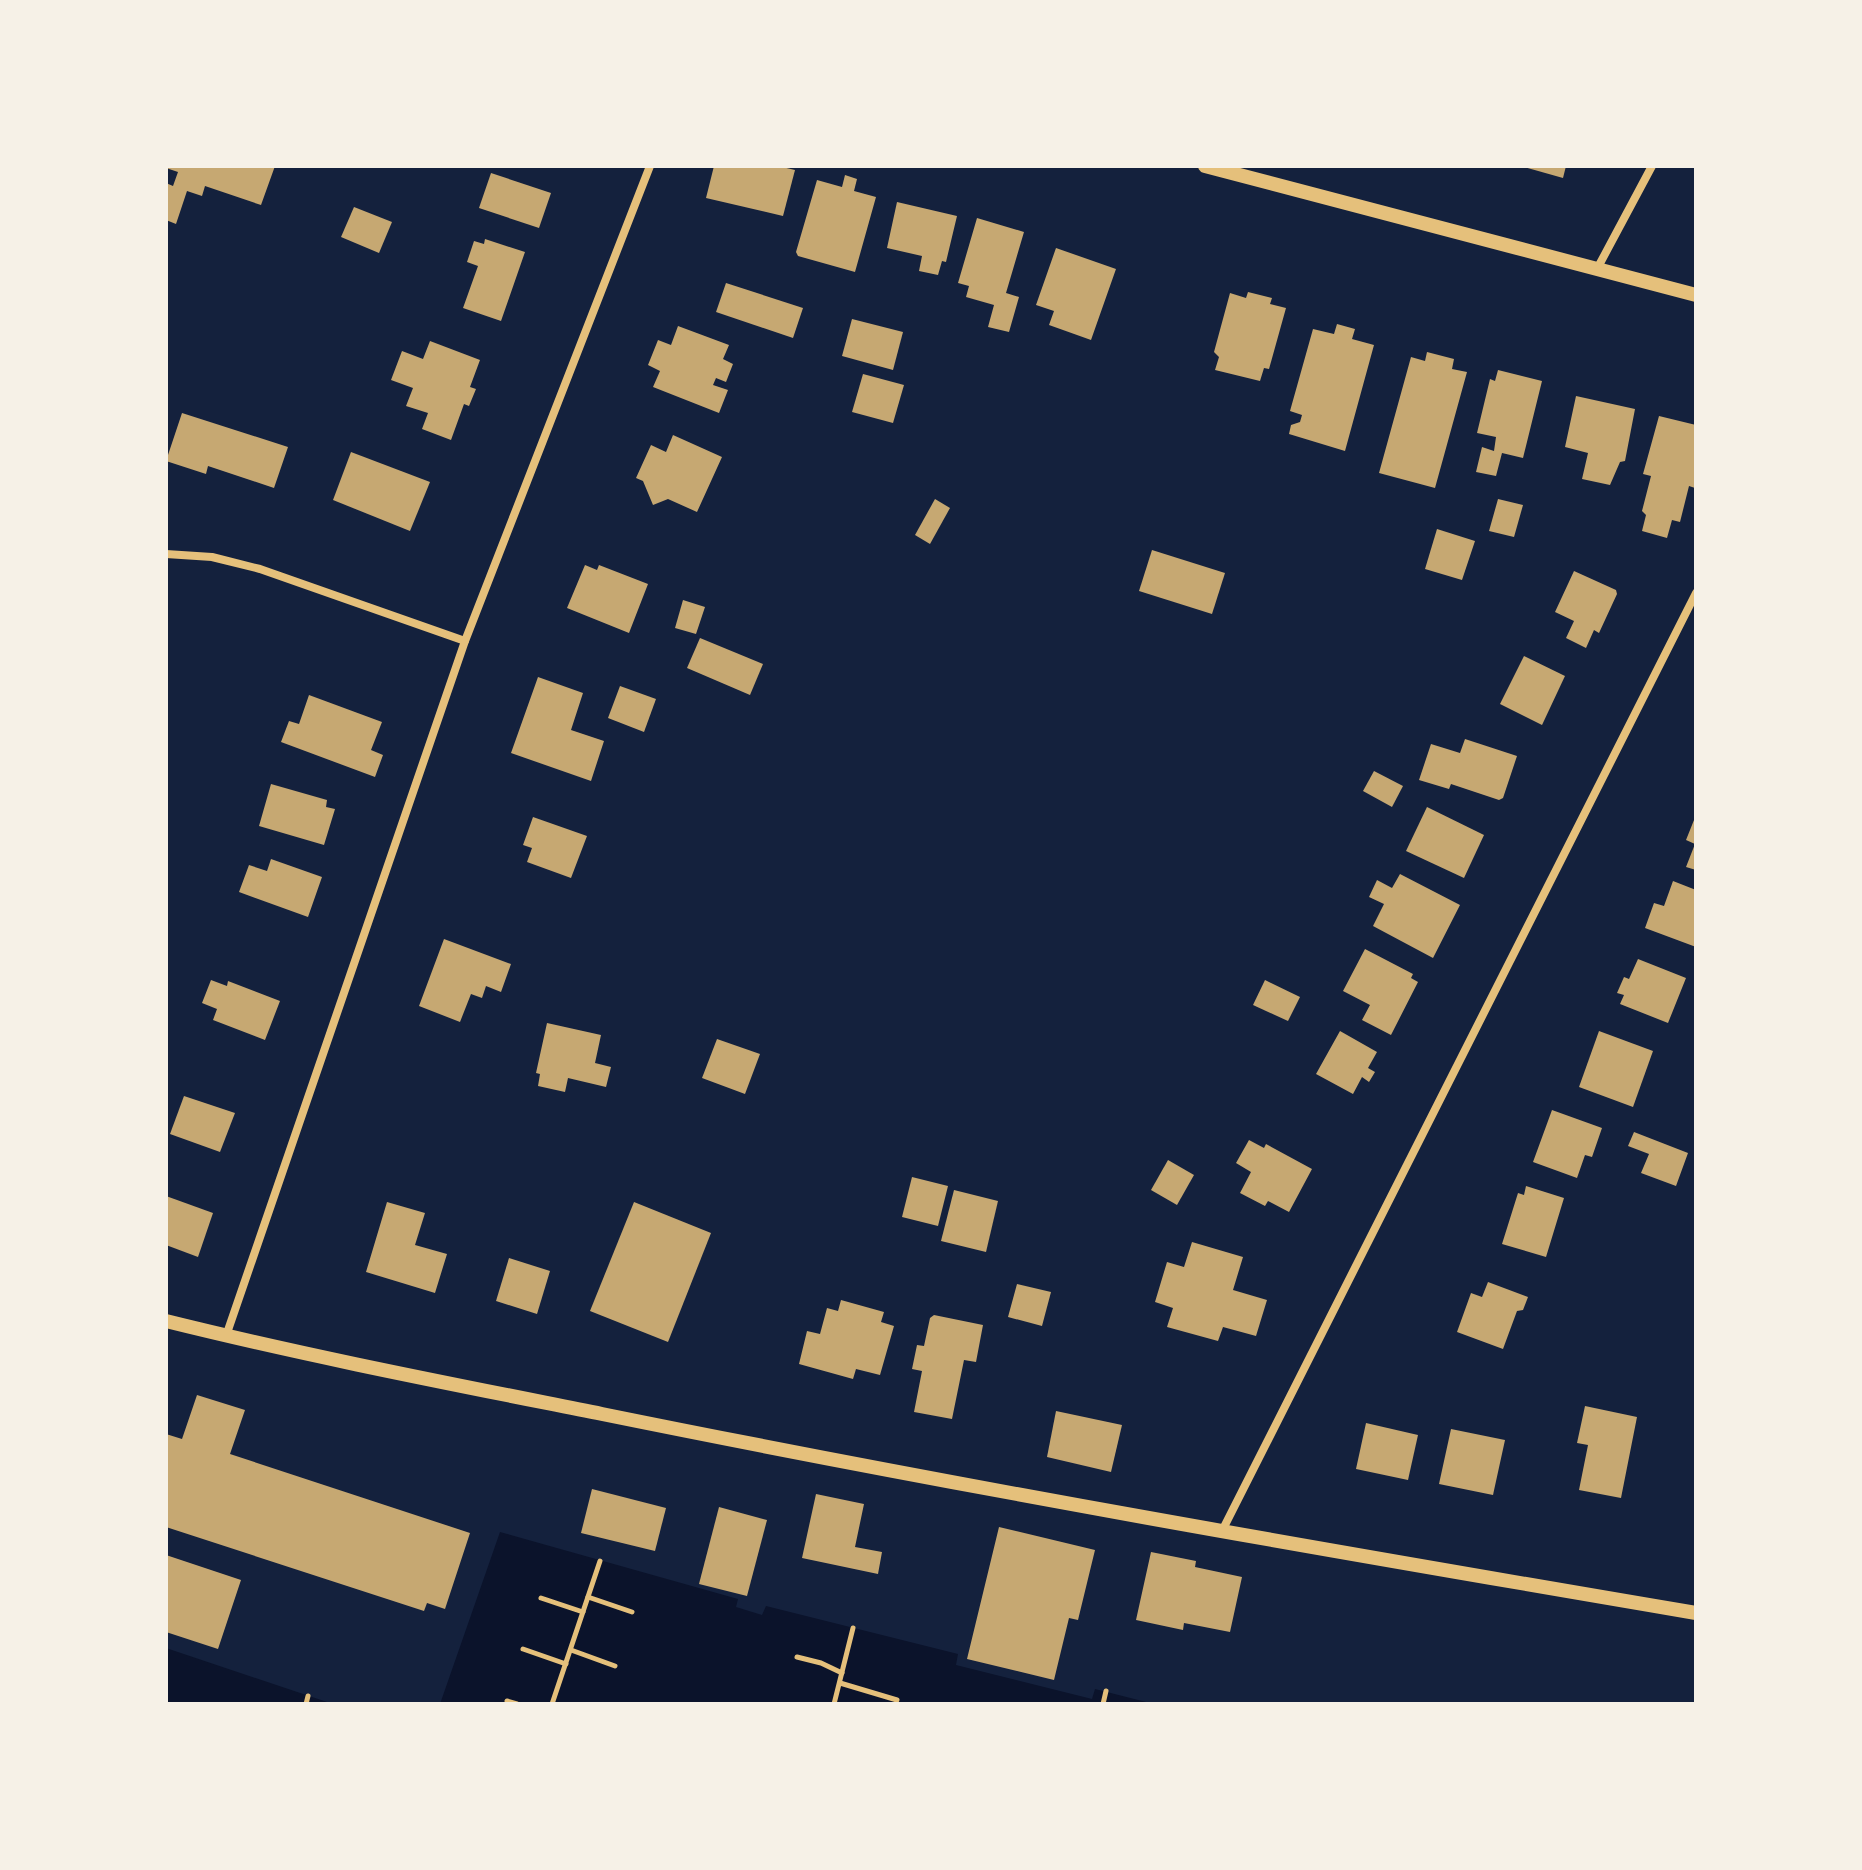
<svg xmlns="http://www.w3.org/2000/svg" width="1862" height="1870" font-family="Poppins,sans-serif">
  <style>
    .water { fill: #0b132b }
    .building { fill: #c6a872 }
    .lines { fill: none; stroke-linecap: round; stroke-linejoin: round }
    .path { stroke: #e5c07b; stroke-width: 5 }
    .minor { stroke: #e5c07b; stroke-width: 8 }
    .tertiary { stroke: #e5c07b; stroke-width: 14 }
  </style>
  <rect width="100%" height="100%" fill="#14213d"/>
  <g class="water">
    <path d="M500 1532 738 1599 736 1607 762 1615 766 1606 958 1654 956 1665 1092 1699 1095 1689 1154 1704H440Z"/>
    <path d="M166 1648 333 1704H166Z"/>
  </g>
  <g class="building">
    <path d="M166 166H275L261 205 205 186 202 196 187 191 176 224 166 220V183L173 186 178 172 166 168Z"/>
    <path d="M714 166H778L795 170 783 216 706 198Z"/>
    <path d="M1520 166H1566L1563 178Z"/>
    <path d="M491 173 551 193 539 228 479 208Z"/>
    <path d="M845 175 857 179 854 191 876 197 855 272 798 256 796 252 817 180 842 187Z"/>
    <path d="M897 202 957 216 946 262 942 261 938 275 919 271 922 256 887 248Z"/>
    <path d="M354 207 392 222 379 253 341 237Z"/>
    <path d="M977 218 1024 232 1006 293 1019 297 1009 332 988 327 994 305 966 297 969 286 958 283Z"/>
    <path d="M485 239 525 252 501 321 463 308 478 266 467 262 474 241 484 244Z"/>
    <path d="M1056 248 1116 269 1091 340 1049 325 1054 311 1036 305Z"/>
    <path d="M726 283 803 308 793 338 716 312Z"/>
    <path d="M1248 292 1272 298 1270 304 1286 308 1269 369 1264 368 1260 381 1215 370 1219 357 1214 352 1230 293 1246 298Z"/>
    <path d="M852 319 903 332 893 370 842 356Z"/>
    <path d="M1337 324 1355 329 1352 339 1374 345 1345 451 1289 434 1291 425 1300 422 1302 415 1290 411 1313 329 1334 334Z"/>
    <path d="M678 326 729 345 723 359 733 364 726 382 716 378 713 385 728 390 719 413 653 387 660 371 648 365 658 340 671 345Z"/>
    <path d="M430 341 480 360 470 387 476 389 469 406 464 404 451 440 422 429 428 413 406 406 413 388 391 380 402 351 423 359Z"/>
    <path d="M1427 352 1454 359 1452 369 1467 372 1435 488 1379 473 1411 357 1425 361Z"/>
    <path d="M1498 370 1542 381 1523 458 1502 453 1496 476 1476 472 1482 447 1494 451 1496 437 1477 433 1490 379 1495 381Z"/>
    <path d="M863 374 904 385 893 423 852 412Z"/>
    <path d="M1576 396 1635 409 1625 461 1620 462 1610 485 1582 479 1588 453 1565 447Z"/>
    <path d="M182 413 288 447 274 488 208 466 206 474 166 461Z"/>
    <path d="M1659 416 1696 425V484L1695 488 1689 486 1680 522 1672 520 1667 538 1642 531 1646 515 1642 511 1651 476 1643 474Z"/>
    <path d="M673 435 722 457 697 512 668 499 653 505 643 481 636 478 651 445 666 452Z"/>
    <path d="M351 452 430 482 410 531 333 500Z"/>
    <path d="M935 499 950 508 930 544 915 535Z"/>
    <path d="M1498 499 1523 505 1514 537 1489 531Z"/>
    <path d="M1437 529 1475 541 1462 580 1425 569Z"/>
    <path d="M1152 550 1225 573 1212 614 1139 591Z"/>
    <path d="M585 565 597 570 599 565 648 584 629 633 567 608Z"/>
    <path d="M1574 571 1616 590 1617 594 1599 633 1594 630 1586 648 1566 638 1574 621 1555 612Z"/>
    <path d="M683 600 705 607 696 634 675 628Z"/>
    <path d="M700 638 763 664 750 695 687 668Z"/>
    <path d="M1524 656 1565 676 1542 725 1500 704Z"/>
    <path d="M538 677 583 693 571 730 604 741 591 781 511 753Z"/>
    <path d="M620 686 656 699 644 732 608 718Z"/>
    <path d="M309 695 382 722 371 750 383 755 375 777 281 742 289 721 299 724Z"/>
    <path d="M1465 739 1517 756 1503 798 1499 800 1451 784 1449 789 1419 780 1431 744 1460 753Z"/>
    <path d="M1374 771 1403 786 1392 807 1363 791Z"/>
    <path d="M271 784 327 800 326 807 335 809 324 845 259 826Z"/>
    <path d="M1427 807 1484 835 1464 878 1406 851Z"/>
    <path d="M1696 815V870L1686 867 1695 844 1686 840Z"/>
    <path d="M533 817 587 836 571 878 527 862 532 848 523 845Z"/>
    <path d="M271 859 322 877 308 917 239 892 249 865 267 871Z"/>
    <path d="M1400 874 1460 905 1433 958 1373 926 1384 904 1369 897 1377 880 1392 888Z"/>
    <path d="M1673 881 1696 890V947L1645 928 1654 903 1664 906Z"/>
    <path d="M444 939 511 964 501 992 486 986 482 998 471 994 460 1022 419 1006Z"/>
    <path d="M1365 949 1413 974 1411 978 1418 982 1391 1035 1362 1020 1370 1005 1343 991Z"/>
    <path d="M1638 959 1686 978 1668 1023 1620 1004 1624 995 1617 993 1624 977 1629 979Z"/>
    <path d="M211 980 227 986 228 981 280 1001 265 1040 213 1020 217 1009 202 1003Z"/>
    <path d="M1265 980 1300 997 1288 1021 1253 1005Z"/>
    <path d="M547 1023 601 1035 595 1063 611 1067 606 1087 568 1078 565 1092 538 1086 540 1074 536 1073Z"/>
    <path d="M1340 1031 1377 1052 1368 1068 1375 1072 1369 1082 1362 1077 1353 1094 1316 1074Z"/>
    <path d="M1599 1031 1653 1051 1633 1107 1579 1087Z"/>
    <path d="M717 1039 760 1054 745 1094 702 1078Z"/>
    <path d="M184 1096 235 1113 220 1152 170 1134Z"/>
    <path d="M1552 1110 1602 1128 1592 1157 1585 1155 1577 1178 1533 1162Z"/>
    <path d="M1634 1132 1688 1153 1676 1186 1641 1173 1649 1154 1628 1146Z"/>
    <path d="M1249 1140 1264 1148 1266 1144 1312 1169 1289 1212 1268 1201 1265 1206 1240 1193 1251 1172 1236 1163Z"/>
    <path d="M1168 1160 1194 1175 1177 1205 1151 1190Z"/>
    <path d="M912 1177 948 1186 938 1226 902 1217Z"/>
    <path d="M1526 1186 1564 1198 1546 1257 1502 1244 1518 1193 1524 1195Z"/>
    <path d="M954 1190 998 1201 986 1252 941 1241Z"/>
    <path d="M166 1196 213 1213 198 1257 166 1245Z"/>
    <path d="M387 1202 425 1213 415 1245 447 1254 435 1293 366 1272Z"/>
    <path d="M634 1202 711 1233 668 1342 590 1311Z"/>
    <path d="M1192 1242 1243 1257 1233 1290 1267 1300 1256 1336 1223 1327 1218 1341 1167 1327 1173 1308 1155 1302 1167 1262 1184 1267Z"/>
    <path d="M509 1258 550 1271 537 1314 496 1301Z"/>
    <path d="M1488 1282 1528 1297 1523 1310 1517 1311 1503 1349 1457 1332 1471 1293 1482 1297Z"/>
    <path d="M1017 1284 1051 1292 1042 1326 1008 1317Z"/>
    <path d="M841 1300 884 1312 881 1322 894 1326 880 1375 856 1369 853 1379 799 1364 807 1331 820 1334 827 1308 838 1311Z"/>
    <path d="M934 1315 983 1325 976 1362 964 1360 952 1419 914 1412 922 1371 912 1369 917 1345 924 1346 930 1318Z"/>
    <path d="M197 1395 245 1410 230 1454 470 1533 445 1609 427 1603 424 1611 166 1527V1434L182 1439Z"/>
    <path d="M1585 1406 1637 1417 1621 1498 1579 1490 1588 1445 1577 1443Z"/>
    <path d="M1056 1411 1122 1425 1111 1472 1047 1457Z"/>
    <path d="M1366 1423 1418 1435 1408 1480 1356 1469Z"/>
    <path d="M1451 1429 1505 1440 1493 1495 1439 1484Z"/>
    <path d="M592 1489 666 1508 655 1551 581 1533Z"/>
    <path d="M816 1494 864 1504 855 1547 882 1552 878 1574 802 1558Z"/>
    <path d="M719 1507 767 1520 747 1596 699 1584Z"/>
    <path d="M999 1527 1095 1550 1078 1620 1069 1618 1054 1680 967 1659Z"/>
    <path d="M1151 1552 1196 1561 1195 1567 1242 1577 1230 1632 1184 1623 1183 1630 1136 1620Z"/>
    <path d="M166 1555 241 1580 218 1649 166 1632Z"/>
  </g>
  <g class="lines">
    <g class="path">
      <path d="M588 1597 632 1612"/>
      <path d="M541 1598 583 1612"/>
      <path d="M523 1649 566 1664"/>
      <path d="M571 1650 615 1666"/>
      <path d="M797 1657 821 1663 842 1673"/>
      <path d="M840 1683 897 1700"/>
      <path d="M507 1701 517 1704"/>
      <path d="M306 1704 308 1696"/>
      <path d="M552 1704 600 1561"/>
      <path d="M834 1704 853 1628"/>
      <path d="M1103 1704 1106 1691"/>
    </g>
    <g class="minor">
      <path d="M1597 269 1652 166"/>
      <path d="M166 554 212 557 260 569 465 641"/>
      <path d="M226 1336 465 641 650 166"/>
      <path d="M1222 1531 1696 593"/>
    </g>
    <g class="tertiary">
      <path d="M1205 166 1696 295"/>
      <path d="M166 1321C311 1357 457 1385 602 1414 966 1488 1331 1551 1696 1613"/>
    </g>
  </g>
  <rect width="1862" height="1870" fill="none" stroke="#f6f1e7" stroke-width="336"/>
</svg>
